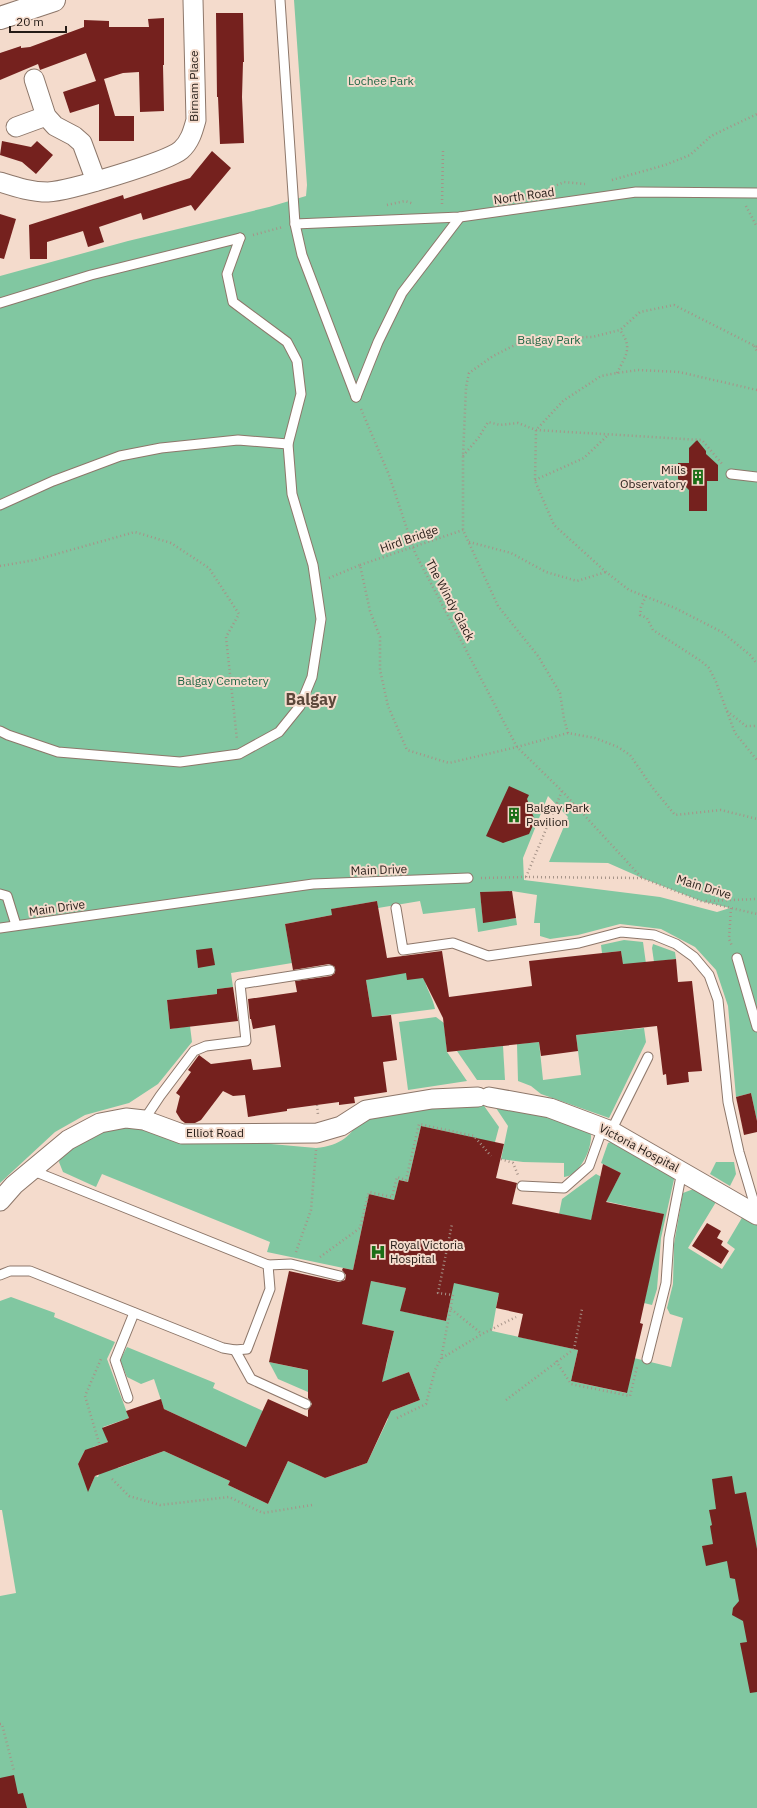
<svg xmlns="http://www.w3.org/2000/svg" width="757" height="1808" font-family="'IBM Plex Sans',sans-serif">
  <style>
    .green { fill: #81c7a1; fill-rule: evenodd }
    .building { fill: #75211e }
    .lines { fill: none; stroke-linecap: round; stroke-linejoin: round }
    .service-casing { stroke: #8d776a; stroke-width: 11 }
    .minor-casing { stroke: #8d776a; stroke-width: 21 }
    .tertiary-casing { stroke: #8d776a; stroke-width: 24 }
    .path { stroke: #a69388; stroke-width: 2.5; stroke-dasharray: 1 3; stroke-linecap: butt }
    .service { stroke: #fff; stroke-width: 9 }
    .minor { stroke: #fff; stroke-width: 19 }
    .tertiary { stroke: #fff; stroke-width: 22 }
    .path-bridge { stroke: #a69388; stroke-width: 2.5; stroke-dasharray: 1 3; stroke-linecap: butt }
    .labels { text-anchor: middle; stroke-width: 4; stroke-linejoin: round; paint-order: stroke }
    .park-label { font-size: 12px; fill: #206645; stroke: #f4dbcc }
    .street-label { font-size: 12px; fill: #241b16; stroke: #f4dbcc }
    .poi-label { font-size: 12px; fill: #241b16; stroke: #f4dbcc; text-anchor: start }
    .district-label { font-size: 16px; font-weight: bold; fill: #5b473a; stroke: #f4dbcc }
  </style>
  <rect width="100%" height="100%" fill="#f4dbcc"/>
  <g class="green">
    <path d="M294 0H757V1121L751 1093 736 1097 728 1006 716 970 695 947 661 929 620 924 578 935 550 939 540 936V923H534L537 895 512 891 480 892 483 922 516 918 517 925 478 932 475 908 423 914 420 901 378 908 377 901 332 909V915L285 924 292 963 231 973 233 987 217 989V994L167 1000 170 1029 190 1026 192 1042 158 1084 129 1103 85 1115 55 1132 0 1183V276L128 241 269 207 306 196 307 185ZM548 796 568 817 549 862 608 863 642 878 701 901 730 908 717 912 660 897 524 880 523 858Z"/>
    <path d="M624 940 643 942 647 971 626 991 621 951 602 953 601 945Z"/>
    <path d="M653 944 675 952 676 959 654 962 652 948Z"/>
    <path d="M389 966 424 977C426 989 433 997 435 1009L372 1017 366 980Z"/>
    <path d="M436 1017 444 1023 447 1052 467 1081 408 1090 399 1022Z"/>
    <path d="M644 1028 646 1042 609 1118 541 1094 531 1086 518 1081 517 1044 539 1042 543 1080 581 1075 576 1035Z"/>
    <path d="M503 1046 505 1080H477L457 1051Z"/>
    <path d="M482 1103 499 1127 486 1176 470 1137 421 1126 408 1182 399 1180 394 1200 369 1194 353 1270 267 1252 270 1242 102 1174 96 1187 63 1172 59 1162 63 1150 98 1130 125 1127 213 1139 316 1148C342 1145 349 1137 364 1116L432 1105Z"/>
    <path d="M494 1105 567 1120 590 1130C595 1145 580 1176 564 1177V1163L523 1162 501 1159 508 1126Z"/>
    <path d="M616 1140 675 1175 661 1238 657 1289 652 1305 644 1303 663 1214 596 1199 591 1221 559 1214 562 1199 596 1174 615 1184 621 1173 601 1163 608 1143Z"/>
    <path d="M716 1162H734L736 1174 730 1186 710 1174Z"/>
    <path d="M696 1188 716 1202 688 1248 722 1269 735 1249 727 1243 743 1216 757 1224V1808H0V1596L16 1593 2 1510H0V1301L11 1297 55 1313 54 1317 115 1342 107 1359 129 1418 103 1427 108 1442 93 1447 91 1452 85 1450 78 1464 85 1482 91 1485 95 1476 98 1477 101 1470 113 1456 118 1468 164 1451 230 1481 228 1485 268 1504 288 1461 325 1478 367 1463 388 1419 386 1413 420 1400 409 1372 346 1396 386 1366 394 1331 362 1324 361 1279 406 1288 401 1311 446 1321 451 1297 436 1294 443 1259 515 1253 498 1297 492 1331 578 1350 571 1381 626 1393 634 1358 671 1367 683 1318 670 1314 667 1308 673 1284 674 1244 683 1193Z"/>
    <path d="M127 1347 215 1383 213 1388 263 1411 246 1447 164 1409 154 1379 141 1384 127 1377 120 1360Z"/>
    <path d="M269 1362 331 1375 308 1392 278 1379Z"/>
  </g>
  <g class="building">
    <path d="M216 13H243L244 62H243L242 97 244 143 220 144 218 97H217Z"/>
    <path d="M164 18V65H163L164 111 140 112 139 72 123 73 104 79 115 116H134V141H99V104L70 113 63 92 96 81 86 53 40 70 38 64 0 80V53L21 46V48L30 47 84 27V20L109 21V27H149L148 19Z"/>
    <path d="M2 141 31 147 37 141 53 155 36 174 22 162 0 155Z"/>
    <path d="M212 151 231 168 195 211 191 205 143 220 141 213 99 227 104 242 88 247 83 231 47 242V259H30L29 225 123 195 124 199 190 178Z"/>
    <path d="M0 214 16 219 4 259 0 258Z"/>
    <path d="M697 440 706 451V454L718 465V481H707V511H689V490L678 479V463H689V448Z"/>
    <path d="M509 786 529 795 527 799 535 821 529 834 503 843 486 836Z"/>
    <path d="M512 891 516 918 483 923 480 892Z"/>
    <path d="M377 901 387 958 442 951 449 997 532 986 529 961 621 951 623 964 676 959 678 982 692 981 702 1071 688 1072 689 1082 667 1085 666 1074 663 1075 657 1026 576 1035 578 1051 541 1056 539 1042 447 1052 443 1018 423 978 407 980 406 973 366 980 372 1017 391 1015 397 1060 383 1062 387 1092 354 1097 355 1103 339 1105V1102L287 1109V1111L248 1117 245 1095 233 1096 223 1091 201 1120 195 1123H185L181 1120 176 1112 180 1096 176 1093 191 1072 188 1070 199 1055 211 1064 251 1059 253 1070 281 1067 275 1025 253 1029 251 1019H250L248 999 297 992 295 981 331 976 335 973V967L329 964 293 970 285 924 332 915 331 909Z"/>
    <path d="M212 948 215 965 198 968 196 950Z"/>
    <path d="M233 987 238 1021 170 1029 167 1000 217 994V989Z"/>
    <path d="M751 1093 757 1121V1132L744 1135 736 1097Z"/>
    <path d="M421 1126 504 1144 496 1178 517 1183 512 1204 591 1220 603 1164 621 1173 606 1202 664 1214 640 1323 643 1324 627 1393 571 1381 578 1350 518 1337 523 1314 496 1308 499 1293 454 1283 446 1321 400 1311 406 1288 371 1281 362 1324 394 1331 382 1382 409 1372 420 1400 391 1411 367 1463 325 1478 288 1461 268 1504 228 1485 230 1481 164 1451 95 1476 88 1492 78 1464 85 1450 108 1442 102 1428 129 1418 126 1411 161 1399 164 1409 246 1447 268 1399 308 1417V1410L312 1404 308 1398V1370L269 1362 289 1271 339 1282 345 1280 346 1275 342 1270 343 1268 353 1270 369 1194 394 1200 399 1180 408 1182Z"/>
    <path d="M707 1223 721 1231 717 1238 723 1241 721 1245 729 1251 721 1264 692 1246Z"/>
    <path d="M732 1476 735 1494 746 1492 757 1549V1692L750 1693 740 1643 747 1642 743 1621 732 1615 733 1608 739 1601 735 1579 730 1578 727 1561 706 1566 702 1546 713 1544 710 1526 712 1525 709 1510 716 1509 712 1479Z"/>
    <path d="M14 1775 18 1794 23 1793 27 1808H0V1778Z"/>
  </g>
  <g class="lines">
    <defs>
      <g id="service">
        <path d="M280 0 295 224 302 255 356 397"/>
        <path d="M295 224 460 217 636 192 757 193"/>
        <path d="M0 303 91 275 240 238"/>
        <path d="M356 397 378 342 402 293 460 217"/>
        <path d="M731 474 757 477"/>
        <path d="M0 505 53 481 120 456 161 448 238 440 288 444"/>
        <path d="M0 731 8 735 58 752 180 762 239 754 279 732 300 706 312 677 321 619 313 565 292 494 288 444 301 394 297 361 287 342 233 302 227 274 240 238"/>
        <path d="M0 894 7 896 16 925"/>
        <path d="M396 908 403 950 453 943 488 956 579 943 621 932 654 935 676 944 694 957 709 975 718 1000 728 1102 739 1152 757 1213"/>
        <path d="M0 928 313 884 468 878"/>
        <path d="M737 958 757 1027"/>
        <path d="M144 1120 160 1096 194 1051 206 1046 246 1041 240 984 330 970"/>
        <path d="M611 1131 648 1057"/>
        <path d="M522 1186 564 1188 589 1166 603 1127"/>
        <path d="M268 1265 291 1264 340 1276"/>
        <path d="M0 1275 10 1271H30L223 1348 235 1350 247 1349 270 1289 268 1265 31 1170"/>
        <path d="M235 1350 251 1379 306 1404"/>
        <path d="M647 1359 666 1283 669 1238 682 1171"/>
        <path d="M128 1398 115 1360 134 1313"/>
      </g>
      <g id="minor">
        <path d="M34 79 46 116 55 126 74 136 82 143 96 181"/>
        <path d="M16 127 46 116"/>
        <path d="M0 182C16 187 31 192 48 192 68 191 167 162 181 150 190 142 193 131 196 120L193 0"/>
        <path d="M489 1097 550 1108 611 1131 757 1215"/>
        <path d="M0 1201 14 1185 68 1140 100 1123 126 1118 144 1120 182 1134 317 1133 341 1126 366 1110 432 1099 478 1097"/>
      </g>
      <path id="tertiary" d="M0 18 54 0"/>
    </defs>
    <use href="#service" class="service-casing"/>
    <use href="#minor" class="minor-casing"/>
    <use href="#tertiary" class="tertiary-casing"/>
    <g class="path">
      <path d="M612 180 665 165 690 155 711 136 757 114"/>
      <path d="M546 190 564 182 585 184"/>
      <path d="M442 204 443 150"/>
      <path d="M387 205 405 201 414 204"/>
      <path d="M746 206 757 227"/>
      <path d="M253 235 283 227"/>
      <path d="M754 346 757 351"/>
      <path d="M617 373C626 355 633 348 620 330"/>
      <path d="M757 390 679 372 638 370 617 373 601 376 563 401 536 430 535 481 554 525 606 572 629 590 675 608 722 632 750 655 757 664"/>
      <path d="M361 409 389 475 415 553 517 747 562 791 642 878"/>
      <path d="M463 456 479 437 488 422 500 425 518 423 536 430 702 440 723 465"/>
      <path d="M535 480 584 458 608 435"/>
      <path d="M469 542 511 553 546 572 577 581 606 572"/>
      <path d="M0 566 35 560 135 532 171 543 209 568 239 614 226 637 237 740"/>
      <path d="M329 578 360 565 370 611 380 637V670L388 706 407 750 449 763 517 747 568 733 595 738 618 747 630 755 652 787 675 815 721 810 757 819"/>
      <path d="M646 596 641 607 640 615 647 618 653 630 701 661 709 668 716 682 735 733 757 760"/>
      <path d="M727 711 746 726H757"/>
      <path d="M568 733 564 719 560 693 538 656 498 606 463 530V456L466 387 469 373 493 356 529 338 592 337 620 330 640 312 674 305 757 347"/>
      <path d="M526 877 562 791"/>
      <path d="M481 878 526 877 642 878 701 901 757 914"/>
      <path d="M706 901 757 899"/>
      <path d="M731 908 729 939 732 946"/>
      <path d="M317 1105 318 1115"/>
      <path d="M501 1159 513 1163 518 1175"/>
      <path d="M296 1252 311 1210 316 1150"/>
      <path d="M320 1257 360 1228 369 1192 392 1197 397 1177 406 1180 419 1124 474 1136 491 1156"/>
      <path d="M451 1309 482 1334"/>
      <path d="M442 1358 482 1334 516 1317"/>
      <path d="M556 1361 571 1384 630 1396 637 1367"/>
      <path d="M506 1400 574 1349 582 1309"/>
      <path d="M397 1418 426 1404 435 1370 441 1359 453 1295 438 1293 452 1224"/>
      <path d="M99 1443 85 1396 101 1359"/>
      <path d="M112 1479 129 1496 160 1505 229 1497 263 1513 312 1505"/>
      <path d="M0 1724H2L14 1771"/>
    </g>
    <use href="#service" class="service"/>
    <use href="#minor" class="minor"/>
    <use href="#tertiary" class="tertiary"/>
    <path class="path-bridge" d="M360 565 463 530"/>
  </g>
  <defs>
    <symbol id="building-bare" viewBox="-9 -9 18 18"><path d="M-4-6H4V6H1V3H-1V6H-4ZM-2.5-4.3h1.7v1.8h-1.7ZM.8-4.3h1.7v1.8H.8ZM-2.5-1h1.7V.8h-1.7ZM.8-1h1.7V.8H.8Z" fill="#1b6e16" stroke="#f4dbcc" stroke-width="2.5" paint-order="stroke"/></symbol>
    <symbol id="hospital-bare" viewBox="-9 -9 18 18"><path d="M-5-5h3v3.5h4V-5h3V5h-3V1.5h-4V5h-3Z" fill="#1b6e16" stroke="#f4dbcc" stroke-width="2.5" paint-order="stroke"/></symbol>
  </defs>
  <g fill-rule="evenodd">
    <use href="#building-bare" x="687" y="466" width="22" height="22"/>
    <use href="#building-bare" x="503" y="804" width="22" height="22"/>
    <use href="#hospital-bare" x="367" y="1241" width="22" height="22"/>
  </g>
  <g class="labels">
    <g class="park-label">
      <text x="381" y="85">Lochee Park</text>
      <text x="549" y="344">Balgay Park</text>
      <text x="223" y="685">Balgay Cemetery</text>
    </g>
    <g class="street-label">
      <text transform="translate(194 86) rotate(-90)" y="4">Birnam Place</text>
      <text transform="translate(524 196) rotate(-8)" y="4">North Road</text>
      <text transform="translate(409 539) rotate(-19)" y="4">Hird Bridge</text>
      <text transform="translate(450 600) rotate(62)" y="4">The Windy Glack</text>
      <text transform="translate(379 870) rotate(-2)" y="4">Main Drive</text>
      <text transform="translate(704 887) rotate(17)" y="4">Main Drive</text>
      <text transform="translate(57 908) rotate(-8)" y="4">Main Drive</text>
      <text x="215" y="1137">Elliot Road</text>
      <text transform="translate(639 1148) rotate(28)" y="4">Victoria Hospital</text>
    </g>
    <g class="poi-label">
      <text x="686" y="474" text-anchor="end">Mills<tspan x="686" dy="14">Observatory</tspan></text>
      <text x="526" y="812">Balgay Park<tspan x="526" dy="14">Pavilion</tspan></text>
      <text x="390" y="1249">Royal Victoria<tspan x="390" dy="14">Hospital</tspan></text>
    </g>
    <g class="district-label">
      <text x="311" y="705">Balgay</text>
    </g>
  </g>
  <path d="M10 26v6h56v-6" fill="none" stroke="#241b16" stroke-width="2"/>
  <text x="16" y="26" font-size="12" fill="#241b16" stroke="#f4dbcc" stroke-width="3" paint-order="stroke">20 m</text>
</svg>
